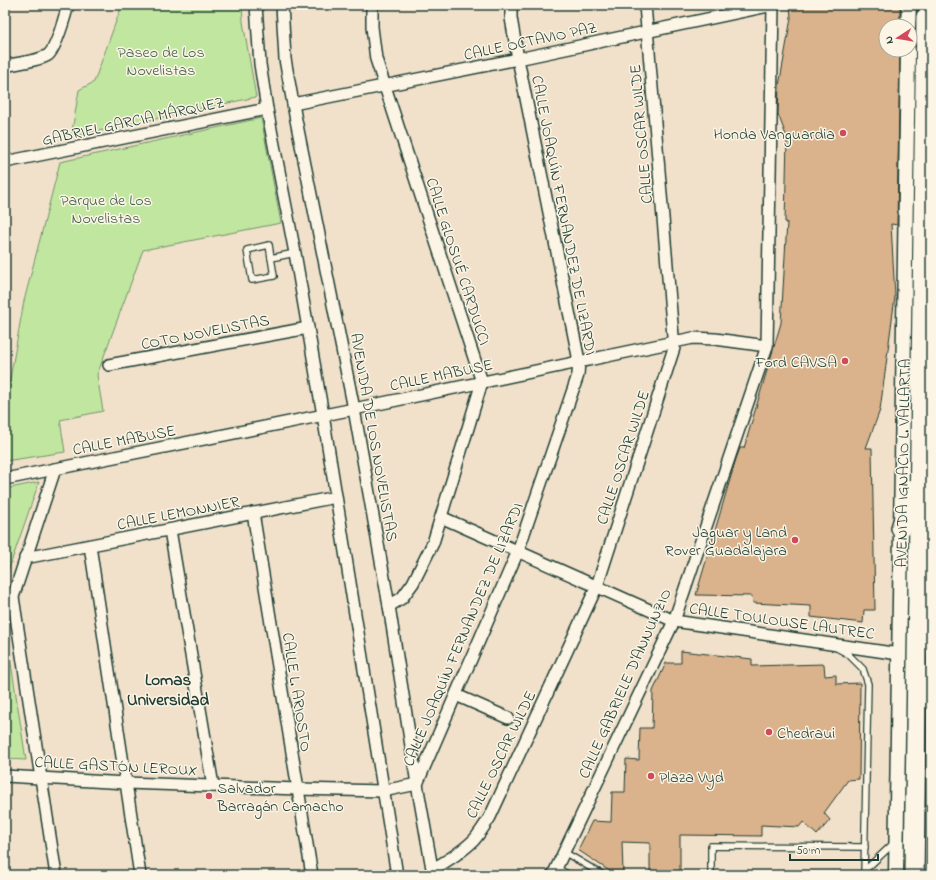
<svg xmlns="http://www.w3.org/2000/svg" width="936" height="880" font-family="'Indie Flower',sans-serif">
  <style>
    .green { fill: #c1e6a0; stroke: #70926a }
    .building { fill: #dab28b; stroke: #1f3d34 }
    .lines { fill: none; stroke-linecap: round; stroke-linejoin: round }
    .service-casing { stroke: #1f3d34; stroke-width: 8 }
    .minor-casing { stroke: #1f3d34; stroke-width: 14 }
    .tertiary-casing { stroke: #1f3d34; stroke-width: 17 }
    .trunk-casing { stroke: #1f3d34; stroke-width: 22 }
    .service { stroke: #fcf5e5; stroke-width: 5.5 }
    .minor { stroke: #fcf5e5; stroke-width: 11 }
    .tertiary { stroke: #fcf5e5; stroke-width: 14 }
    .trunk { stroke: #fcf5e5; stroke-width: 19 }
    .poi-dot { fill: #d1495b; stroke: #fcf5e5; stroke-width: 1.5 }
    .labels { text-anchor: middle; stroke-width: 3; stroke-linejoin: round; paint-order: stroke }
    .street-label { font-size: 16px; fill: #1f3d34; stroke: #fcf5e5 }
    .park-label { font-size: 16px; fill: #3f5f4a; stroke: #fcf5e5 }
    .poi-label { font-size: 16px; fill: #1f3d34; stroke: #fcf5e5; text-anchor: end }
    .neighbourhood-label { font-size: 17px; font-weight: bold; fill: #1f3d34; stroke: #fcf5e5 }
  </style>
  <rect width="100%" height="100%" fill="#f2e1ca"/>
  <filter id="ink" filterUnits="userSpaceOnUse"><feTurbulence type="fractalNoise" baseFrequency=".025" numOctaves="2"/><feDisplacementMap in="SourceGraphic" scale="8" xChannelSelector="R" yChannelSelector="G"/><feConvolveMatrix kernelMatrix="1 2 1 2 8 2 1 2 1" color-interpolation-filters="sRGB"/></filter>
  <g filter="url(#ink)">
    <g class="green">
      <path d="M122 5H242L243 22 256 97 71 137 79 90 94 82Z"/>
      <path d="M261 118 281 223 143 250 97 375 103 411 60 420 65 452 5 461V407L24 301 60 162Z"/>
      <path d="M39 482 5 580V489Z"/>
      <path d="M5 624 26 760 5 759Z"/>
    </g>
    <g class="building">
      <path d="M790 5H900V26H886V50H900L897 225 891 224 895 297 880 410 866 448H872L875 610H864L863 623 811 617V606L753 603 752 596 696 595 736 459 740 448H744L781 323 787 222H785L787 138 778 114 779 86 791 18Z"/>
      <path d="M681 651 752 659V666L824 664 825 676 836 675V684L860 683 859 779 848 780 824 813 830 820 817 835 803 822 799 827 761 825V836L680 835V875H650V843L622 842 623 873 614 874 578 850 592 821 611 822 612 792H625L626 759 639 760 640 728H652L653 691 666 663H681Z"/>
    </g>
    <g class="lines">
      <defs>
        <g id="service">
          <path d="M269 245 274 276 252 280 247 250Z"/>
          <path d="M271 258 295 253"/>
          <path d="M837 648 848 654 863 669 868 684 864 875"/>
          <path d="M564 852 603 875"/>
          <path d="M556 868 570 875"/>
          <path d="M864 871 895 842"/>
          <path d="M711 875V846L865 847"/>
        </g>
        <g id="minor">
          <path d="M256 5 260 64 267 109 295 253 323 415 397 875"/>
          <path d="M282 5 285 59 295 115 354 409 389 606 417 784 433 874"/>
          <path d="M372 5V27L376 59 482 382 433 543 413 583 402 598 389 606"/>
          <path d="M5 66C17 63 39 61 48 55 56 49 65 16 68 5"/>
          <path d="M293 104 518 59 773 5"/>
          <path d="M5 162 267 109"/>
          <path d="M109 365 308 328"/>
          <path d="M55 469 13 597 56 875"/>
          <path d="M5 479 354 409 674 342 693 338 715 339 767 346"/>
          <path d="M253 513 312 875"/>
          <path d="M441 517 674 621 899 654"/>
          <path d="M170 530 213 786"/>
          <path d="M90 546 140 875"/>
          <path d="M25 558 336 497"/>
          <path d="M456 695 508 718"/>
          <path d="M5 776 126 783 298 789 383 791 417 784 518 551 578 375 579 361 518 59 511 18V5"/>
          <path d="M433 869C447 861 462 852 474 840 480 833 485 825 490 817L597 586 674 348 645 5"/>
          <path d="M553 875 674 621 767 346 773 5"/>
        </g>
        <g id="tertiary">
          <path d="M908 26 909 5"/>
          <path d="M896 875 908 50"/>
        </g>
        <g id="trunk">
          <path d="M901 528 913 489"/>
          <path d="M914 875 926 17"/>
        </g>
      </defs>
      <use href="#service" class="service-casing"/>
      <use href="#minor" class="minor-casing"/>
      <use href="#tertiary" class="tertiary-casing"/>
      <use href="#trunk" class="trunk-casing"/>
      <use href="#service" class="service"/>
      <use href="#minor" class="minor"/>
      <use href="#tertiary" class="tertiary"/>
      <use href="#trunk" class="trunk"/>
    </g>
  </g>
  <g class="poi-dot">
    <circle cx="843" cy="133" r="4"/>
    <circle cx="845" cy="361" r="4"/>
    <circle cx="795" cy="540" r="4"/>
    <circle cx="769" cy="732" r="4"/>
    <circle cx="651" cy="776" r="4"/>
    <circle cx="209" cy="796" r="4"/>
  </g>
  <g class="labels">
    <g class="street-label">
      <text transform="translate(530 40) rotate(-12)" y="6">CALLE OCTAVIO PAZ</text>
      <text transform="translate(133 120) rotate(-12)" y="6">GABRIEL GARCIA MÁRQUEZ</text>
      <text transform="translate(640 134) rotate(-95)" y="6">CALLE OSCAR WILDE</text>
      <text transform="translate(565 215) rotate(79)" y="6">CALLE JOAQUÍN FERNANDEZ DE LIZARDI</text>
      <text transform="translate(459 261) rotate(72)" y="6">CALLE GLOSUÉ CARDUCCI</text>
      <text transform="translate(205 331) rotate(-11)" y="6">COTO NOVELISTAS</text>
      <text transform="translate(441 374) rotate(-12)" y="6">CALLE MABUSE</text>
      <text transform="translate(375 437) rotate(80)" y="6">AVENIDA DE LOS NOVELISTAS</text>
      <text transform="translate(124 439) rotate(-11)" y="6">CALLE MABUSE</text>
      <text transform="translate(622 457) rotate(-72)" y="6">CALLE OSCAR WILDE</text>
      <text transform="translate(902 463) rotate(-89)" y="6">AVENIDA IGNACIO L. VALLARTA</text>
      <text transform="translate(178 512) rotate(-11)" y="6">CALLE LEMONNIER</text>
      <text transform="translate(782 620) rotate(8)" y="6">CALLE TOULOUSE LAUTREC</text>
      <text transform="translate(462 634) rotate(-67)" y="6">CALLE JOAQUÍN FERNANDEZ DE LIZARDI</text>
      <text transform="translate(624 683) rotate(-66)" y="6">CALLE GABRIELE D'ANNUNZIO</text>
      <text transform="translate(298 692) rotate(81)" y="6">CALLE L. ARIOSTO</text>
      <text transform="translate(500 754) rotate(-64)" y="6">CALLE OSCAR WILDE</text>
      <text transform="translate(116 765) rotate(3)" y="6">CALLE GASTÓN LEROUX</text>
    </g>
    <g class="park-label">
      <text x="161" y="57">Paseo de Los<tspan x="161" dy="18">Novelistas</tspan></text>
      <text x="106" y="205">Parque de Los<tspan x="106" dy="18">Novelistas</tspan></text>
    </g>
    <g class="poi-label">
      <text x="835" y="139">Honda Vanguardia</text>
      <text x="837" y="367">Ford CAVSA</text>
      <text x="787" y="537">Jaguar y Land<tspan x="787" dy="18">Rover Guadalajara</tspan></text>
      <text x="777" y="738" text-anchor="start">Chedraui</text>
      <text x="659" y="782" text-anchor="start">Plaza Vyd</text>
      <text x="217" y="793" text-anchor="start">Salvador<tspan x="217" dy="18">Barragán Camacho</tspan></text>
    </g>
    <g class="neighbourhood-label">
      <text x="168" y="685">Lomas<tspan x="168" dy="20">Universidad</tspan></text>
    </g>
  </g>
  <rect width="936" height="880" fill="none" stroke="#fcf5e5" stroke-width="20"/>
  <rect x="10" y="10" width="916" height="860" fill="none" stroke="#1f3d34" stroke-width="1.5" filter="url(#ink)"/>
  <g transform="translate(898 38) rotate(258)"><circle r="19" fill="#fcf5e5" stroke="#a4ab9e"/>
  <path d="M0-3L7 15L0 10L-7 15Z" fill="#d1495b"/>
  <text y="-6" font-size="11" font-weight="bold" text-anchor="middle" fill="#1f3d34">N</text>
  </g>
  <path d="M790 854v6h88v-6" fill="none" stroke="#1f3d34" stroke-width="2"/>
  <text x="796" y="854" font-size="12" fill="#1f3d34" stroke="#fcf5e5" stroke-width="3" paint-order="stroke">50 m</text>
</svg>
